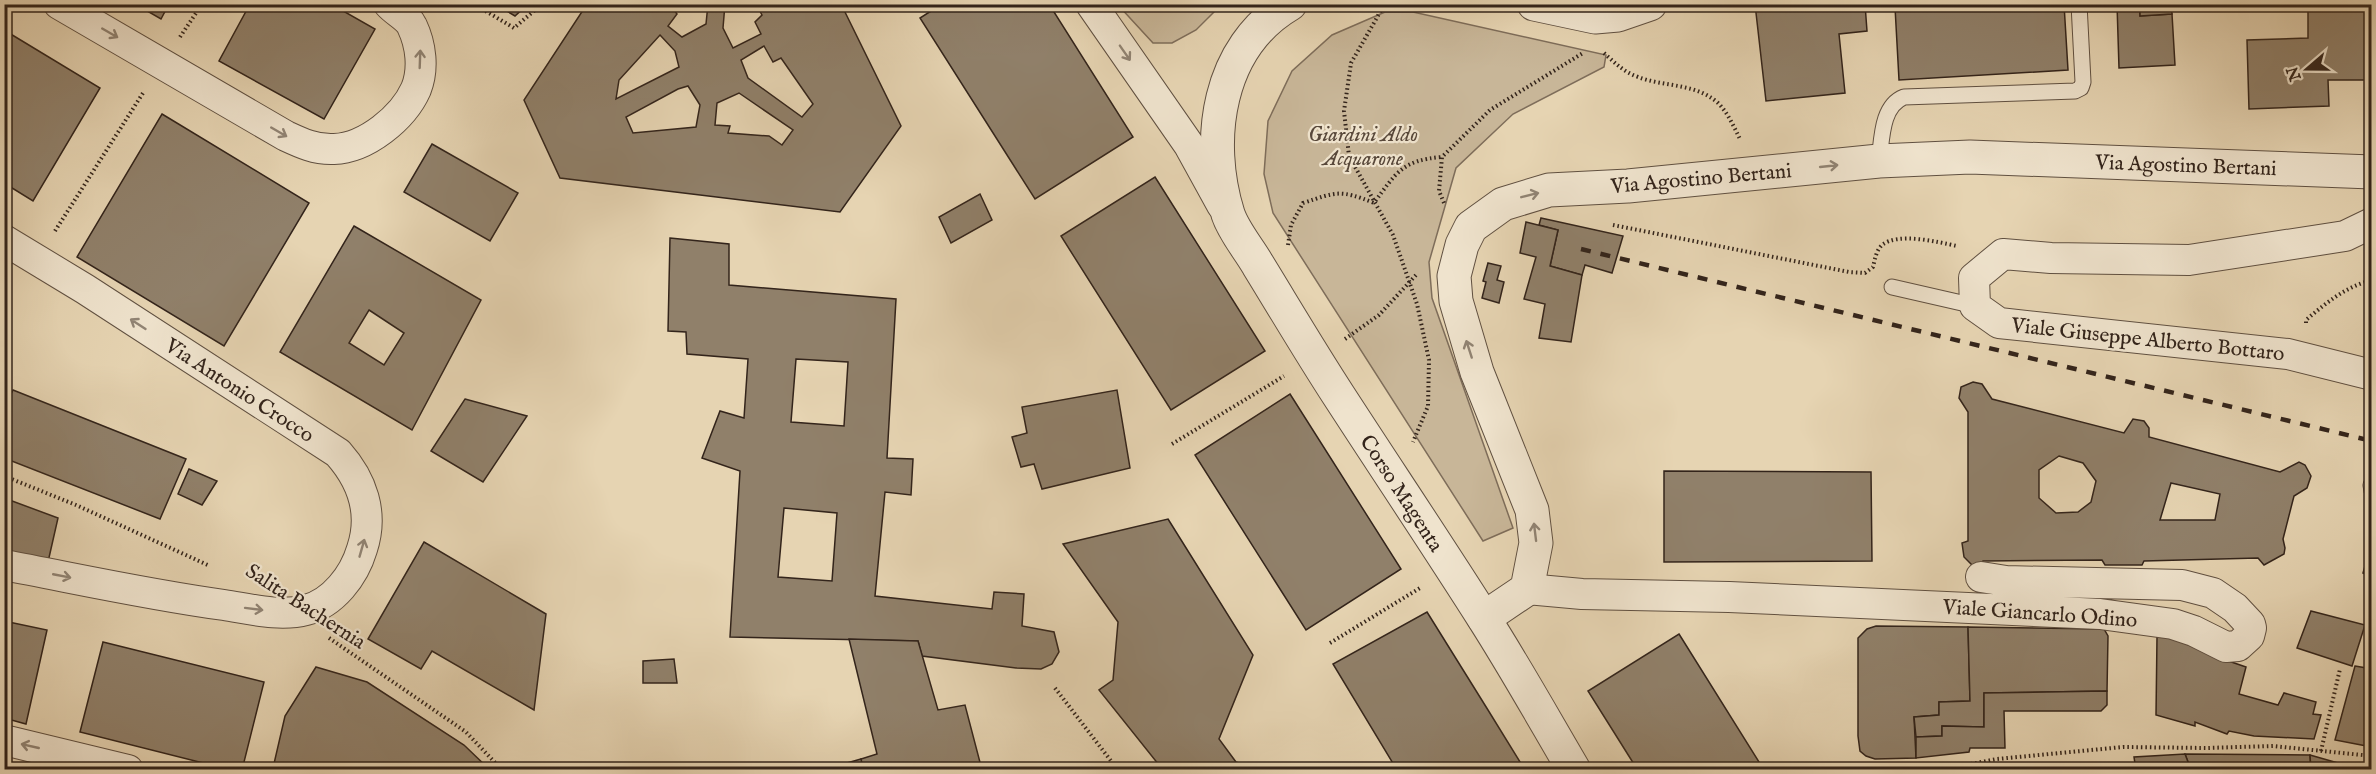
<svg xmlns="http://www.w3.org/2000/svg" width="2376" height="774" font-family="'IM FELL English',serif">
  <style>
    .green { fill: #c8b698; stroke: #7e6d5a; stroke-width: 1.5 }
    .building { fill: #90806a; stroke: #33241b; stroke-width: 1.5; fill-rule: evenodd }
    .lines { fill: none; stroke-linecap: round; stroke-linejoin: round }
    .service-casing { stroke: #605041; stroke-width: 17 }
    .minor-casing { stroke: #605041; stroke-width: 32 }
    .tertiary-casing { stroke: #605041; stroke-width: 35 }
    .path { stroke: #33241b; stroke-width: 4; stroke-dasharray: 1.5 3; stroke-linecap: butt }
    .service { stroke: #efe3cd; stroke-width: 15 }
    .minor { stroke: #efe3cd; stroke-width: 30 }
    .tertiary { stroke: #efe3cd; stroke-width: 33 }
    .rail { stroke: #33241b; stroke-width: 4.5; stroke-dasharray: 10 10; stroke-linecap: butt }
    .oneway { stroke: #918474 }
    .labels { text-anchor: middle; stroke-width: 4.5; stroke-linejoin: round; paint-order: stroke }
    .park-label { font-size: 21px; font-style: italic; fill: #58483a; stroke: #efe3cd }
    .street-label { font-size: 21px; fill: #33241b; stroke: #efe3cd }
  </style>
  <rect width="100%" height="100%" fill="#e6d4b2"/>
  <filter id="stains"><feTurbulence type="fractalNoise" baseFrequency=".00333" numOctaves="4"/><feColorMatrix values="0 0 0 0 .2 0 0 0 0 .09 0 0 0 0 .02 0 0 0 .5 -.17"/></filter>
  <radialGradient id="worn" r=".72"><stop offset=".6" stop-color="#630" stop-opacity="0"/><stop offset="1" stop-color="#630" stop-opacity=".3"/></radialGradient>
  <g class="green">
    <path d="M1118 5H1221L1196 30 1172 43H1153Z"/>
    <path d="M1385 12H1413L1606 55 1604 67 1513 114 1456 168 1429 262 1432 298 1513 528 1483 541 1273 213 1264 174 1268 121 1292 71 1332 35Z"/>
  </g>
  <g class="building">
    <path d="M135 4H169L161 19Z"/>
    <path d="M250 4H331L375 29 324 119 219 61Z"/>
    <path d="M495 4H528L515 16Z"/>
    <path d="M587 4H674L672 7 677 14 668 26 682 37 706 24 708 4H725L723 28 733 48 761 34 755 22 762 15 756 4H841L901 126 840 212 560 178 524 100ZM660 35 675 51 679 67 616 99 619 80ZM764 46 773 62 781 58 813 104 802 117 748 78 741 60ZM688 86 700 105 696 127 633 133 626 117 678 89ZM739 93 793 130 782 145 769 136 728 133 730 126 715 125 717 103Z"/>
    <path d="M942 4H1049L1133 137 1035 199 920 18Z"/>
    <path d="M1755 4H1865L1867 31 1839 34 1845 93 1766 101Z"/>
    <path d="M2064 4 2068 70 1899 80 1895 7 1931 4Z"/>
    <path d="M2117 4H2140V16L2172 14 2175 65 2119 68Z"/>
    <path d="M2140 4H2171L2172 14 2140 16Z"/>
    <path d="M2308 4H2372V80H2328L2329 106 2249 109 2247 40 2308 38Z"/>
    <path d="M4 30 100 88 33 201 4 183Z"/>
    <path d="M162 114 309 203 224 346 77 257Z"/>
    <path d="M432 144 518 193 490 241 404 192Z"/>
    <path d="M1155 177 1265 351 1171 410 1061 236Z"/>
    <path d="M980 194 992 220 951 243 939 217Z"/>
    <path d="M1541 218 1623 236 1612 273 1585 265 1582 275 1550 266 1558 230 1539 225Z"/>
    <path d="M1526 222 1558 230 1550 266 1582 275 1571 342 1539 338 1545 304 1524 299 1536 257 1520 253Z"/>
    <path d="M354 226 481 300 412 430 280 352ZM369 310 404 333 384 365 349 343Z"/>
    <path d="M670 238 729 244V285L896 299 887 458 913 459 911 495 885 492 875 596 992 609 994 592 1024 594 1022 626 1054 632 1059 652 1052 664 1041 669 1016 668 922 656 918 641 730 637 740 471 702 458 720 411 744 418 748 359 687 354 686 332 668 331ZM796 359 848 362 844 426 791 422ZM784 508 837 513 832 581 778 577Z"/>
    <path d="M1488 263 1501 266 1497 280 1504 282 1499 303 1482 298 1486 282 1483 281Z"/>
    <path d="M1973 382 1982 384 1992 399 2124 433 2133 419 2144 421 2149 428V437L2280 472 2299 462 2305 465 2311 476 2307 488 2294 496 2283 539 2285 548 2284 554 2264 565 2258 558 2144 561 2142 565H2105L2102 560 1983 561 1982 565H1972L1964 557 1962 543 1968 541V412L1959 398 1961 387ZM2059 456 2083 463 2096 481 2091 502 2078 512 2056 513 2039 498V470ZM2171 483 2220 494 2215 520H2160Z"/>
    <path d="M13 390 186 459 160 519 4 458V409Z"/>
    <path d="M1117 390 1130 468 1042 489 1034 464 1021 467 1012 437 1027 433 1022 407Z"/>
    <path d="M1290 394 1401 569 1306 630 1195 455Z"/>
    <path d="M465 399 527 416 483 482 431 451Z"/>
    <path d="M189 469 217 481 202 505 178 494Z"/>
    <path d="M1664 471 1871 472 1872 561 1664 562Z"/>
    <path d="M4 498 58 518 48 562 4 552Z"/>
    <path d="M1168 519 1253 655 1219 739 1236 762 1258 770H1163L1099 690 1113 680 1118 622 1063 544Z"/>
    <path d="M2372 541V577L2363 573Z"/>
    <path d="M424 542 546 614 534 710 432 651 421 669 368 639Z"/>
    <path d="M2311 611 2365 625 2352 666 2297 648Z"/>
    <path d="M1427 612 1488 710 1525 770H1397L1333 664Z"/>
    <path d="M4 621 47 630 26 724 4 718Z"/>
    <path d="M1876 626 1968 627 1970 701 1939 702V715L1914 717 1916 758 1875 759 1866 756 1860 751 1858 736V638L1867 629Z"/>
    <path d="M1968 627 2104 629 2108 636 2107 691 1984 693V727L1942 726V736L1916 737 1914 717 1939 715V702L1970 701Z"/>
    <path d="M1679 634 1764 770H1638L1632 761 1588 691Z"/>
    <path d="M2164 634 2214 656 2246 667 2239 694 2278 705 2284 693 2316 702 2313 714 2321 715 2314 739 2254 736 2229 731 2227 734 2195 722V726L2156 715 2157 637Z"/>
    <path d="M849 639 918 641 938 710 965 705 982 770H863L861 759 877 754Z"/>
    <path d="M103 642 264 682 242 770H231L80 732Z"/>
    <path d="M674 659 677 683H643V661Z"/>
    <path d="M2355 666 2372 669V747L2335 740Z"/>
    <path d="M316 667 367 682 464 745 490 770H358L352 765 348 770H275L273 768 285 716Z"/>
    <path d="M2107 691V705L2101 711H2004L2005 748H1970L1969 752 1916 758V737L1942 736V726L1984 727V693Z"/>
    <path d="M2185 754 2310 755 2311 770H2191Z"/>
    <path d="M2185 754 2191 770H2170L2169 768 2136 770 2134 757Z"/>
    <path d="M2310 755 2338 763 2372 770H2311Z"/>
    <path d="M861 759 863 770H830L829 768Z"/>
    <path d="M591 767V770H570L571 768Z"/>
  </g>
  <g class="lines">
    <defs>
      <g id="service">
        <path d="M1879 161C1882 140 1881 106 1904 97L2075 91 2081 88 2083 82 2079 4"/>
        <path d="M1892 287 1975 306"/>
        <path d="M2371 485 2372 491"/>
      </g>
      <g id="minor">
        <path d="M59 4 286 136C301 143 316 150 334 149 366 148 403 118 416 89 424 69 421 45 412 26 408 17 396 12 389 4"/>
        <path d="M1091 4 1189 145 1222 205"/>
        <path d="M2372 223 2345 236 2189 260 2051 258 2003 254 1974 278 1975 306 1999 323 2288 354 2372 375"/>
        <path d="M4 240 85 289 338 453C362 480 374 513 362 549 354 576 333 603 306 610 280 617 250 609 224 605 150 595 78 579 4 565"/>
        <path d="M1527 589 1582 594 1729 597 2100 614 2173 624 2194 631 2226 647 2238 646 2249 636 2251 628 2250 624 2235 608 2213 593 2182 585 2006 581 1981 577"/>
        <path d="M4 740 128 770"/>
      </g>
      <g id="tertiary">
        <path d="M1290 4C1217 47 1205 140 1228 214 1234 232 1249 249 1258 265 1285 309 1311 353 1339 396 1387 470 1436 543 1483 617 1515 667 1544 719 1574 770"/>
        <path d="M1534 4 1595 17 1618 15 1650 4"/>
        <path d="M1484 618 1527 589 1536 543 1532 510 1477 372 1456 301 1454 276 1462 245 1471 227 1503 204 1549 190 1628 186 1879 161 1970 157 2372 172"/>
      </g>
    </defs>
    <use href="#service" class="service-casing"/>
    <use href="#minor" class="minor-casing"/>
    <use href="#tertiary" class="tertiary-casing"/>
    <g class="path">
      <path d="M474 4 514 28 542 4"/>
      <path d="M1931 4V5"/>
      <path d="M1383 7 1351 63 1344 111 1349 156 1393 235 1417 304 1429 360 1428 406 1413 442"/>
      <path d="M180 37 202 4"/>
      <path d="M1604 53C1615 63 1624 72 1638 77 1664 87 1696 83 1718 103 1728 113 1734 127 1740 139"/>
      <path d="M1444 203 1439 191 1442 157 1490 110 1583 53"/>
      <path d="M1613 225 1849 272 1865 273 1873 267C1875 259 1876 251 1882 245 1898 232 1938 242 1957 246"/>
      <path d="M55 231 143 93"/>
      <path d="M1288 245 1291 225 1303 203C1337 192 1339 189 1374 203 1396 173 1402 160 1442 157"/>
      <path d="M2306 323V320C2326 303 2345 287 2372 280"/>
      <path d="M1345 339 1379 315 1417 274"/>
      <path d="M1172 444 1284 376"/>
      <path d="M4 476 76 505 210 566"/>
      <path d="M329 638 466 732 502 770"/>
      <path d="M1330 643 1420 588"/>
      <path d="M1055 688 1118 770"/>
      <path d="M2321 751 2340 669"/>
      <path d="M1940 770 1997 759 2123 747 2206 748 2273 746 2372 756"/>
    </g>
    <use href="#service" class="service"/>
    <use href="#minor" class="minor"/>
    <use href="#tertiary" class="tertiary"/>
    <path class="rail" d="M1581 249 2372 441"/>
  </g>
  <defs><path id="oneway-shaft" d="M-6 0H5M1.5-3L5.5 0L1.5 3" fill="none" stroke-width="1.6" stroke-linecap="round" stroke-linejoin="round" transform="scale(1.5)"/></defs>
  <g class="oneway">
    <use href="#oneway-shaft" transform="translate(110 33) rotate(30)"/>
    <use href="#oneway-shaft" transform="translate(1125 53) rotate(55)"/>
    <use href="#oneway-shaft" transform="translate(420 59) rotate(-88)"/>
    <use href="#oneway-shaft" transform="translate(279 132) rotate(30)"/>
    <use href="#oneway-shaft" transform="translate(1829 166) rotate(-6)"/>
    <use href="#oneway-shaft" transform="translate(1530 195) rotate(-14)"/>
    <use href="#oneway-shaft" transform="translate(138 324) rotate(-147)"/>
    <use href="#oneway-shaft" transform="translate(1469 349) rotate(-108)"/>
    <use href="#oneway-shaft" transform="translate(1535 532) rotate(-97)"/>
    <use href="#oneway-shaft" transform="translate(362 548) rotate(-74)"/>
    <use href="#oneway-shaft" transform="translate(62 576) rotate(11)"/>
    <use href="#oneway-shaft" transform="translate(254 609) rotate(7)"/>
    <use href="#oneway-shaft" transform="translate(30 746) rotate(-167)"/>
  </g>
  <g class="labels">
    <g class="park-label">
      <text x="1363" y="141">Giardini Aldo<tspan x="1363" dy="24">Acquarone</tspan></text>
    </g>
    <g class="street-label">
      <text transform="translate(2186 165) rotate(2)" y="7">Via Agostino Bertani</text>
      <text transform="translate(1701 178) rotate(-5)" y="7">Via Agostino Bertani</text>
      <text transform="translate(2148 339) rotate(6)" y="7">Viale Giuseppe Alberto Bottaro</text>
      <text transform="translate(240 390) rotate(33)" y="7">Via Antonio Crocco</text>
      <text transform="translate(1402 493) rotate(57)" y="7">Corso Magenta</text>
      <text transform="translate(306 606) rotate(33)" y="7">Salita Bachernia</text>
      <text transform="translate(2040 613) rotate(4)" y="7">Viale Giancarlo Odino</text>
    </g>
  </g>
  <rect width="2376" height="774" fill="none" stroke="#e6d4b2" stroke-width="24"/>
  <rect x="6" y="6" width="2364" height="762" fill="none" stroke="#33241b" stroke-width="3"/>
  <rect x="12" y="12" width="2352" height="750" fill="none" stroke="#33241b" stroke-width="1.5"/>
  <g transform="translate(2307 69) rotate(250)" stroke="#efe3cd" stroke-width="4.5" paint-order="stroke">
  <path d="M0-4.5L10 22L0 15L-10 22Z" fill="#33241b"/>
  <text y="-9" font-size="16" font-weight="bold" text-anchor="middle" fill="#33241b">N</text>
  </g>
  <rect width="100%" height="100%" filter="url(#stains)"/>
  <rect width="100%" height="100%" fill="url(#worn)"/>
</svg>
